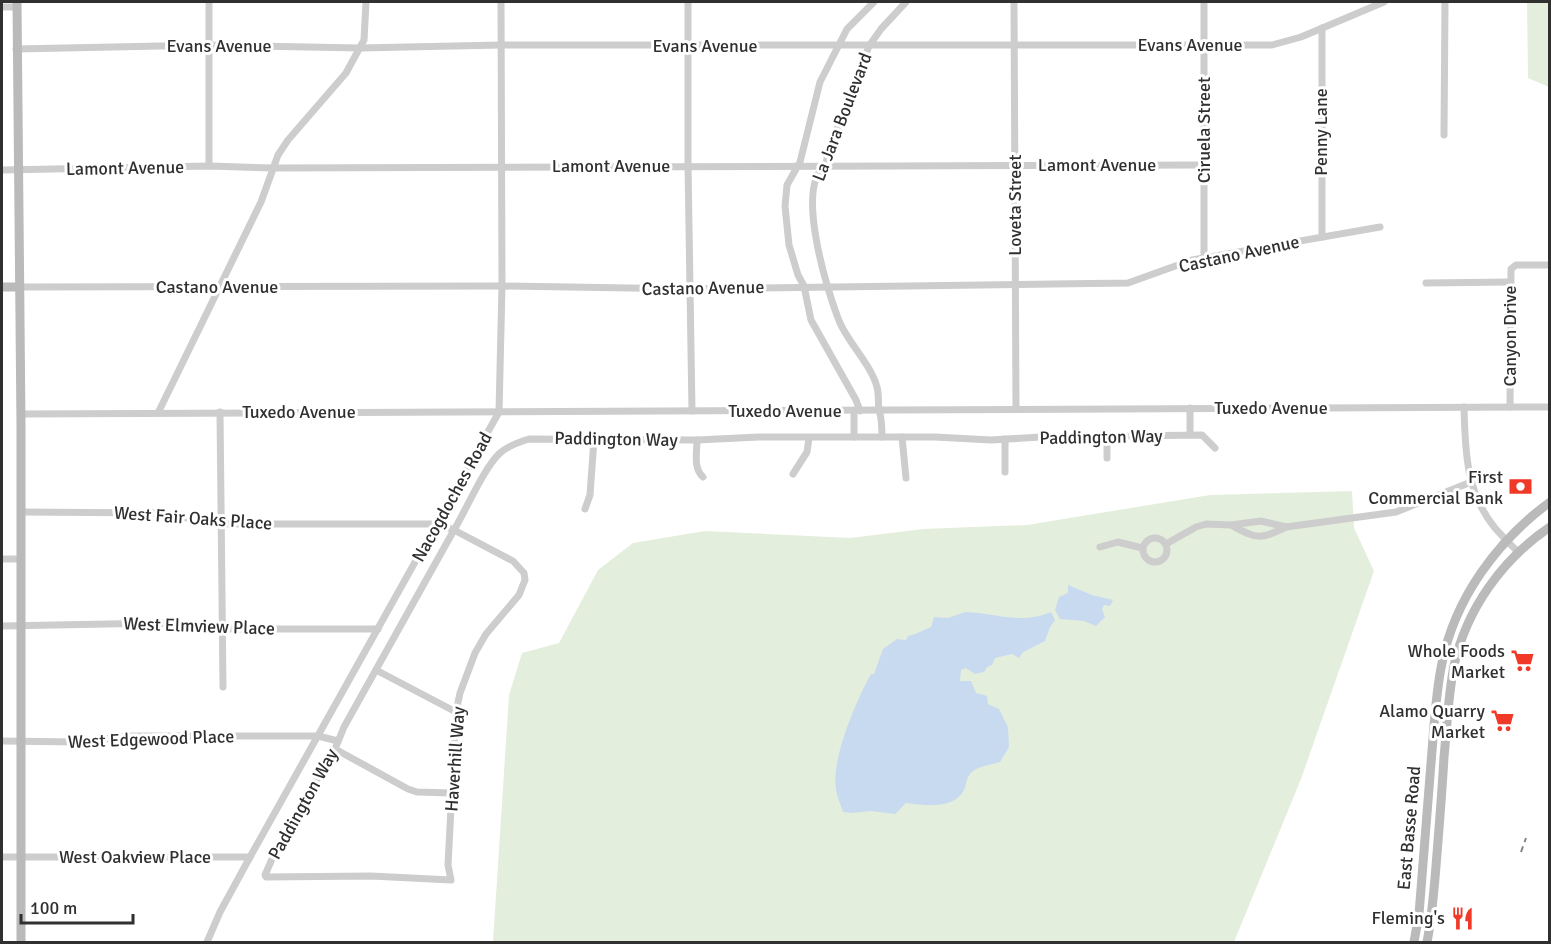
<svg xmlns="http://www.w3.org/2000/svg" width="1551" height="944" font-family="Signika,sans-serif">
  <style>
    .green { fill: #e4eedd }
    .water { fill: #c8daef }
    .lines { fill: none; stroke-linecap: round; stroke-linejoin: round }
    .street { stroke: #cdcdcd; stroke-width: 7 }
    .secondary { stroke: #bababa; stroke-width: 9 }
    .rail { stroke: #858585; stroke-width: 2; stroke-dasharray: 6 4.5; stroke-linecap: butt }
    .labels { text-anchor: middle; stroke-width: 6; stroke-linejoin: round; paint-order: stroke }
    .street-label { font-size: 18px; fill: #303030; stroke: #fff }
    .poi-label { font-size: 18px; fill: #303030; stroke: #fff; text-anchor: end }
  </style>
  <rect width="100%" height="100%" fill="#fff"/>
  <g class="green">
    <path d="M1527 2H1549V87L1528 78Z"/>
    <path d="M1352 491 1354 528 1374 571 1301 779 1234 942H493L509 695 522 653 559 643 598 570 633 543 705 531 850 538 923 529 1027 525 1210 495Z"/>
  </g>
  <g class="water">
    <path d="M1068 585 1092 595 1113 600 1110 606 1104 605 1102 609 1105 617 1096 626 1084 621 1060 619 1055 610 1059 597 1068 593Z"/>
    <path d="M965 612C996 613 1021 625 1051 612L1055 620 1050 627 1045 641 1023 652 1019 658 1012 654 995 658 992 665 987 667 984 672 975 674 966 668 961 670 960 681H971L976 693 987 696 988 704 999 709 1008 727 1009 747 1000 762C991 765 976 766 970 774 966 779 966 787 963 792 951 810 924 805 906 803L895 814 871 811 852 813 843 812C841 805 837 797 836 789 831 759 856 701 871 674H874L883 649 897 639 906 640 908 636 915 634 931 627 934 617 948 618Z"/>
  </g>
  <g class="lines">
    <g class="street">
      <path d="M209 2V166"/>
      <path d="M688 2V165L692 411"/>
      <path d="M1014 2 1016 408"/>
      <path d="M2 7H17"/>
      <path d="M1322 28V237"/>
      <path d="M16 49 209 45 360 48 501 45H1272L1301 37 1384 2"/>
      <path d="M1444 135 1445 2"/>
      <path d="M2 170 209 166 273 168 1204 165"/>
      <path d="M1204 258V2"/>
      <path d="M1426 283 1510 282"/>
      <path d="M19 287 502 286 690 289 1128 283 1192 260 1380 227"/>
      <path d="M1464 407C1465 450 1466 493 1495 528 1502 536 1510 544 1518 552"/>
      <path d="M1510 407 1511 269 1516 265H1550"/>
      <path d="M1190 408V435"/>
      <path d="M860 411 856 400 811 320 804 286 798 275 789 245 785 206 787 185 800 162 820 82 847 29 874 2"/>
      <path d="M220 412 223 687"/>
      <path d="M158 413 261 202 278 155 288 140 346 73 364 40 366 2"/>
      <path d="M21 414 1550 407"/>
      <path d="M854 437V411"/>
      <path d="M882 437C882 427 882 419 879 410 878 403 879 394 877 387 871 365 850 345 840 323 828 294 794 186 826 165L828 152 869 46 881 29 906 2"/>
      <path d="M902 437 906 478"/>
      <path d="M1107 437V458"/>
      <path d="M1005 439V472"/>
      <path d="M697 440C697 453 693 468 703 477"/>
      <path d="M793 474 807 452 809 438"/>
      <path d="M585 509 590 495 594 439"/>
      <path d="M21 512 159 513 221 524H437L454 530 513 561 524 573 525 580 519 595 486 634 475 653 460 693 456 712 448 865 451 880 371 876 266 877 265 875 276 850 335 749 344 727 454 530C466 510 485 466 500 453 508 446 519 442 529 439L697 440 759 437H935L991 440 1041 437 1202 435 1215 448"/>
      <path d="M1286 527 1396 512 1471 482"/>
      <circle cx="1155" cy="550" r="12"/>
      <path d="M1166 544 1196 527 1206 524 1231 525 1261 521 1286 527C1260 540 1256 539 1231 525"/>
      <path d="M1100 547 1118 542 1142 548"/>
      <path d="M2 559H21"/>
      <path d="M2 626 160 623 222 629H378"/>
      <path d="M376 670 456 712"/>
      <path d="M2 741 77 742 130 736H318L338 741"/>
      <path d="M335 749 408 789 417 792 452 793"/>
      <path d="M2 857H250"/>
      <path d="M207 942 220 912 250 857 499 412 502 286 501 2"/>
    </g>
    <g class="secondary">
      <path d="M17 2 21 425V942"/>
      <path d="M2 287H19"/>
      <path d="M1414 942 1419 914C1423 864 1427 813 1431 763 1434 730 1435 696 1442 663 1455 598 1497 541 1550 502"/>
      <path d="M1427 942C1432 917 1434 891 1436 866 1439 829 1442 793 1444 757 1447 727 1448 696 1454 666 1466 610 1502 559 1550 527"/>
    </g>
    <path class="rail" d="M1521 852 1526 838"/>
  </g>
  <defs>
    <symbol id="bank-bare" viewBox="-9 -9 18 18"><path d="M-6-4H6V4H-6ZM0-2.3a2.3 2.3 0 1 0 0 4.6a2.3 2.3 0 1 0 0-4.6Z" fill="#f13928" stroke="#fff" stroke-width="2.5" paint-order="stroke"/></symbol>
    <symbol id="supermarket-bare" viewBox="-9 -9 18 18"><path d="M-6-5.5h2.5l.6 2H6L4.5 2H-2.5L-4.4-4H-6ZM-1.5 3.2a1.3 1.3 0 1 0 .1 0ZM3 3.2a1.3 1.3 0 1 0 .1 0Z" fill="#f13928" stroke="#fff" stroke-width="2.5" paint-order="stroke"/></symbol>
    <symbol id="restaurant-bare" viewBox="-9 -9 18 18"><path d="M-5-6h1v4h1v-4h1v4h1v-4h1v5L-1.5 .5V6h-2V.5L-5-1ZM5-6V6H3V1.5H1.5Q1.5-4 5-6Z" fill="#f13928" stroke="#fff" stroke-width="2.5" paint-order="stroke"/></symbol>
  </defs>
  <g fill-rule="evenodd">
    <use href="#bank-bare" x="1504" y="470" width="33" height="33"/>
    <use href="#supermarket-bare" x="1506" y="644" width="33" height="33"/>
    <use href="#supermarket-bare" x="1486" y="704" width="33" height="33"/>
    <use href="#restaurant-bare" x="1446" y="902" width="33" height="33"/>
  </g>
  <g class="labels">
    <g class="street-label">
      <text x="1190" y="51">Evans Avenue</text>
      <text x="219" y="52">Evans Avenue</text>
      <text x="705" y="52">Evans Avenue</text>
      <text transform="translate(842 117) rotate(-69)" y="6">La Jara Boulevard</text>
      <text transform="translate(1204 130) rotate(-90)" y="6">Ciruela Street</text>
      <text transform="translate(1321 132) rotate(-90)" y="6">Penny Lane</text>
      <text x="1097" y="171">Lamont Avenue</text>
      <text x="611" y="172">Lamont Avenue</text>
      <text transform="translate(125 168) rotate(-1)" y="6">Lamont Avenue</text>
      <text transform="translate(1015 205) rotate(-90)" y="6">Loveta Street</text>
      <text transform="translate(1239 254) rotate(-12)" y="6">Castano Avenue</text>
      <text x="217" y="293">Castano Avenue</text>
      <text transform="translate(703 288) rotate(-1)" y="6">Castano Avenue</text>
      <text transform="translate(1510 336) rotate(-90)" y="6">Canyon Drive</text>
      <text x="1271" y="414">Tuxedo Avenue</text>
      <text x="785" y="417">Tuxedo Avenue</text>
      <text x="299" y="418">Tuxedo Avenue</text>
      <text transform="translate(1101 437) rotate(-1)" y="6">Paddington Way</text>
      <text transform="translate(616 439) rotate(1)" y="6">Paddington Way</text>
      <text transform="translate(452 497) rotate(-61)" y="6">Nacogdoches Road</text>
      <text transform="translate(193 518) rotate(4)" y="6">West Fair Oaks Place</text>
      <text transform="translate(199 626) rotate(2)" y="6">West Elmview Place</text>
      <text transform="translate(151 739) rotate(-2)" y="6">West Edgewood Place</text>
      <text transform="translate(455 759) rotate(-86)" y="6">Haverhill Way</text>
      <text transform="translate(303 804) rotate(-61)" y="6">Paddington Way</text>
      <text transform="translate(1409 828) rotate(-85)" y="6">East Basse Road</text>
      <text x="135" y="863">West Oakview Place</text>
    </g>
    <g class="poi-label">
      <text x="1503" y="483">First<tspan x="1503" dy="21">Commercial Bank</tspan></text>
      <text x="1505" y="657">Whole Foods<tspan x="1505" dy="21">Market</tspan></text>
      <text x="1485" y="717">Alamo Quarry<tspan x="1485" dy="21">Market</tspan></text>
      <text x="1445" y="924">Fleming's</text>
    </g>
  </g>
  <rect width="1551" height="944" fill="none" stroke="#303030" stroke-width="6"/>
  <path d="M21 914v9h112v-9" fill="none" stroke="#303030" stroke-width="3"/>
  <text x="30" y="914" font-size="18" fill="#303030" stroke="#ffffff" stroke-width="4.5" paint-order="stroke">100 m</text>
</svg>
